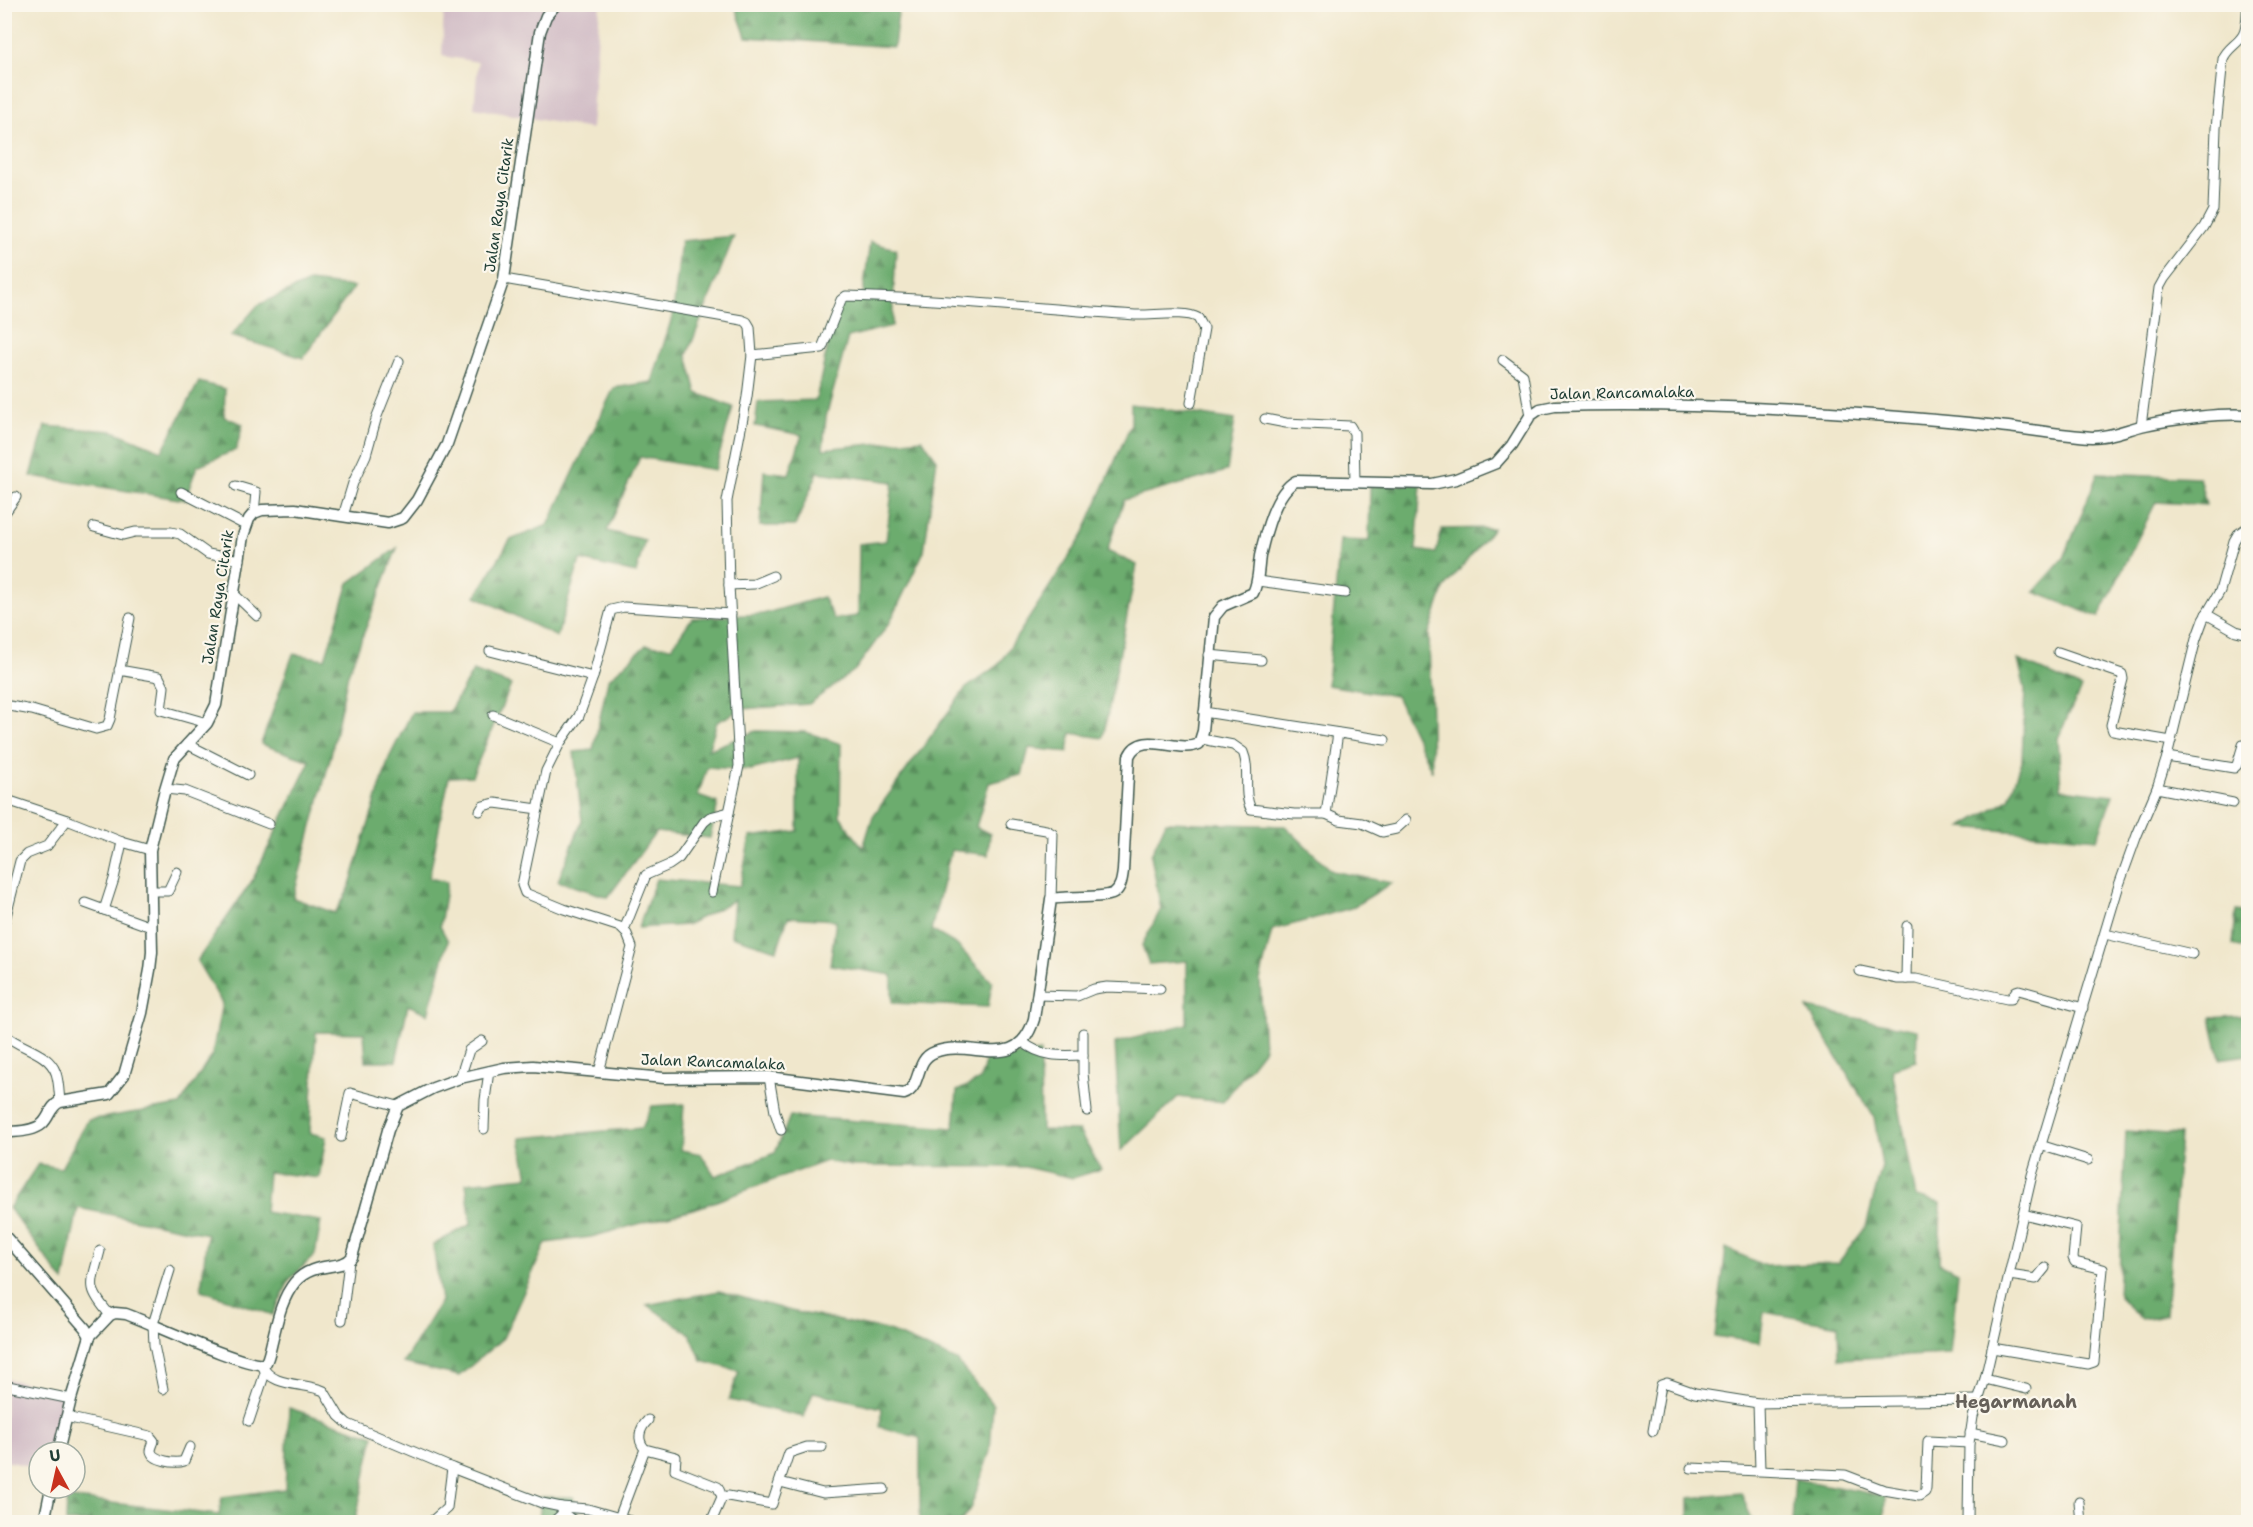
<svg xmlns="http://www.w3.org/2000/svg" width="2253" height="1527" font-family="'Shantell Sans',sans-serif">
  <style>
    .industrial { fill: #d2bdc6 }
    .forest { fill: url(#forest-firs); stroke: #467451; stroke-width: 1.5 }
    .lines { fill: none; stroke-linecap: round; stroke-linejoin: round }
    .minor-casing { stroke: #3e564b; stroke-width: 11 }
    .tertiary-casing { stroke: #3e564b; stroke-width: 13 }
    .minor { stroke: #fff; stroke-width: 9 }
    .tertiary { stroke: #fff; stroke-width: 10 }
    .labels { text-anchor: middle; stroke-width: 4.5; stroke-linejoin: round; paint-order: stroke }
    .street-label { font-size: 15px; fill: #1f3d34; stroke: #fbf7ec }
    .quarter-label { font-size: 18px; font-weight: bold; fill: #666059; stroke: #fbf7ec }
  </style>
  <defs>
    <pattern id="forest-firs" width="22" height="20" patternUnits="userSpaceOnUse" patternTransform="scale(1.5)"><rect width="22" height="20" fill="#6cac6e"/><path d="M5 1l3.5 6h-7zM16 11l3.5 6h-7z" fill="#588d5b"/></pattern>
  </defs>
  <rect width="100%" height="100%" fill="#fbf7ec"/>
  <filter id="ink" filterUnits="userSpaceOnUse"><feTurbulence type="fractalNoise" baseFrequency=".0167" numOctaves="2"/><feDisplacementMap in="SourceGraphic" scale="12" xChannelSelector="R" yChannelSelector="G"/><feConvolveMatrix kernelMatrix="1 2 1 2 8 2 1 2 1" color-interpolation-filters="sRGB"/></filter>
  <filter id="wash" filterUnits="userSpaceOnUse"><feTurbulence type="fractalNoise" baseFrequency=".008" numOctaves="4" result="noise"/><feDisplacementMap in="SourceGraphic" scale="24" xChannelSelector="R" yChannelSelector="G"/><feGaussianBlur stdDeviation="1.35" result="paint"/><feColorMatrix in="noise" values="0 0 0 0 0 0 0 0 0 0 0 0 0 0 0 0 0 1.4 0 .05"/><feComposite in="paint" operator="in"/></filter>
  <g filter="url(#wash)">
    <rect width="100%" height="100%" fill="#f0e7cc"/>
    <g class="industrial">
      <path d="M444 5H600L591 129 474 108 478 62 442 56Z"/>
      <path d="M5 1378 65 1393 51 1452H39V1468L5 1461Z"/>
    </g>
    <g class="forest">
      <path d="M735 5H899L894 47 746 37Z"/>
      <path d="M734 236 687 355 697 393 733 407 715 470 640 457 607 531 645 540 636 573 580 560 557 637 476 596 510 540 548 525 614 388 652 382 673 314 681 241Z"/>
      <path d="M870 242 896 249 892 326 848 337 826 417 823 449 922 439 937 459 924 551 890 622 855 670 809 704 742 709 717 722 708 750 756 731 806 732 841 744 840 816 863 848 873 816 965 689 999 664 1082 537 1131 424V404L1235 420 1227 471 1124 500 1107 551 1137 565 1103 738 1071 733 1068 752 1029 748 1022 775 989 783 976 827 990 834 988 855 951 850 931 930 957 945 992 982 988 1007 892 1003V975L830 965 836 920 788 917 777 950 731 936 734 900 687 925 638 928 656 879 740 886 750 837 798 831V758L751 770 707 767 698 796 718 803 710 838 656 832 608 897 558 881 582 821 574 752 593 750 608 680 646 645 672 647 692 618 763 614 823 597 834 619 858 616 859 544 886 541 893 482 818 472 795 526H760L764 471 789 474 802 435 755 426 758 402 816 400 836 307 863 294Z"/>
      <path d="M309 282 354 287 303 358 231 336 258 305Z"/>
      <path d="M199 382 225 389 224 417 243 424 236 450 197 466 185 500 31 476 45 426 113 431 162 451Z"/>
      <path d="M2098 473 2199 477 2206 505 2156 502 2099 617 2034 592 2064 558Z"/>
      <path d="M1421 484 1416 550 1436 553 1442 529 1493 528 1444 589 1429 633 1432 771 1396 696 1327 685 1340 540 1369 541 1370 486Z"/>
      <path d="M397 548 348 674 331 755 293 898 335 913 348 891 389 758 412 712H449L473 671 511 685 472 776 449 777 429 878 447 882 440 926 448 941 428 1014 408 1005 396 1061H366L364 1033 316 1032 310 1133 326 1137 319 1178 268 1172 265 1212 321 1221 315 1255 290 1279 273 1315 201 1290 207 1234 78 1208 64 1282 9 1208 38 1164 61 1168 88 1120 180 1105 212 1055 222 1003 197 961 252 881 310 761 261 744 293 654 325 659 349 583Z"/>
      <path d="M2018 660 2081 688 2058 738 2061 789 2113 795 2097 839 1962 827 2009 799 2022 761 2025 689Z"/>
      <path d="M1166 822 1285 826 1332 871 1392 883 1351 908 1272 930 1260 980 1264 1049 1223 1102 1178 1097 1121 1151 1115 1043 1187 1024V961L1149 964 1142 945 1161 909 1151 855Z"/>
      <path d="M2236 911 2248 913V949L2233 945Z"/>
      <path d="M1807 1008 1917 1030 1916 1061 1892 1069 1916 1197 1941 1203 1939 1263 1958 1272 1950 1354 1839 1359 1838 1325 1764 1312 1760 1343 1715 1336 1726 1248 1765 1266 1838 1263 1866 1227 1882 1166 1874 1117Z"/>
      <path d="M2248 1015V1055L2220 1059 2211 1018Z"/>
      <path d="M1040 1052 1041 1130 1079 1131 1101 1169 1073 1178 1025 1167 852 1166 826 1161 700 1207 591 1237 546 1243 503 1338 459 1376 403 1363 441 1301 433 1245 471 1224 466 1183 528 1177 520 1138 642 1128 652 1106 684 1104 681 1150 701 1154 715 1176 775 1153 790 1116 954 1128 957 1091 980 1080 986 1059Z"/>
      <path d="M2126 1131 2180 1135 2166 1315 2141 1319 2118 1296Z"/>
      <path d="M719 1291 791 1311 889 1331 957 1361 993 1405 990 1451 971 1507 961 1522H918L920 1519V1438L880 1427 882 1408 813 1392 804 1417 729 1400 739 1371 702 1361 690 1334 647 1305Z"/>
      <path d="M289 1408 374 1436 355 1522H66L67 1498 219 1515 222 1497 285 1489Z"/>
      <path d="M1795 1479 1885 1496 1884 1522H1792Z"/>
      <path d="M1741 1493 1753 1522H1689V1498Z"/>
      <path d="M541 1497H573L582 1522H539Z"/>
    </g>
  </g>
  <g filter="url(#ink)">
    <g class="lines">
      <defs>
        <g id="minor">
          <path d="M504 279 742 320 747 322 750 327 752 355 747 397 727 501 729 585 739 766 712 892"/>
          <path d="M752 355 822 348 841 300 846 296C943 298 1039 309 1135 315 1152 316 1185 310 1198 318L1204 329 1191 403"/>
          <path d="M1503 360 1523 375 1530 416"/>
          <path d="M1265 419 1286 423 1350 426 1354 433 1355 483"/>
          <path d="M2141 426 2159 288 2164 279 2204 227 2213 210 2216 128 2223 59C2227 48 2237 45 2243 35 2248 27 2246 14 2248 4"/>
          <path d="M236 486 256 492 254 513"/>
          <path d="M181 492 245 525"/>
          <path d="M4 514 16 497"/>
          <path d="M343 516 353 483 366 455 377 416 399 361"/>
          <path d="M94 527 123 535 135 532H171L180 534 208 554 240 560"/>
          <path d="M1258 581 1345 593"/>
          <path d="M729 585 754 584 773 576"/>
          <path d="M234 594 257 616"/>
          <path d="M2206 614 2236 631 2248 634"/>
          <path d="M490 651 593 677"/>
          <path d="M2058 652 2122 674 2123 679 2111 725 2113 731 2171 741"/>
          <path d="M1209 655 1261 660"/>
          <path d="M119 670 159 677 164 687 161 710 207 723"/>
          <path d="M4 705 32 710 96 729 107 726 110 719 130 618"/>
          <path d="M1204 712 1385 740"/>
          <path d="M493 715 560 743"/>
          <path d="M1202 739 1233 745 1243 752C1251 770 1242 792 1251 809L1294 814H1326L1339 820 1362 823 1382 832 1396 829 1406 820"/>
          <path d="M187 744 248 775"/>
          <path d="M2167 757 2234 768 2237 765 2243 745H2248"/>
          <path d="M2157 788 2233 803"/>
          <path d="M165 789 185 791 269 824"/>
          <path d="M4 799 67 820"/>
          <path d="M480 811 483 806 495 803 538 809"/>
          <path d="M1326 814 1338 733"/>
          <path d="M1011 824 1046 830 1053 834 1051 899"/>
          <path d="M151 891H168L177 872"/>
          <path d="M85 903 151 927"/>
          <path d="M104 910 114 879 122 842"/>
          <path d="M4 924 20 861 27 854 47 846 67 820 122 842 150 850"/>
          <path d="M624 930 646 875 669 865 679 858 704 822 710 817 729 812"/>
          <path d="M2105 934 2192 954"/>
          <path d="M1860 971 1898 979H1916L2007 999H2011L2016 991 2019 990 2083 1008"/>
          <path d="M1906 979 1907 926"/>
          <path d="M1037 995 1077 996 1094 989 1107 987 1160 989"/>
          <path d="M1083 1033V1073L1087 1111"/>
          <path d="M4 1034C20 1049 48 1051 56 1073 59 1082 59 1093 60 1102"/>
          <path d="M1023 1042C1040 1057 1061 1056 1083 1055"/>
          <path d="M599 1072 632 947 627 934 620 927 564 909 525 893 522 885 546 771 560 743 579 716 593 677 611 610 624 607 731 614"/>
          <path d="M769 1077 775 1112 781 1130"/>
          <path d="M460 1078 469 1050 482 1041"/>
          <path d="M484 1129 485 1100 489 1071"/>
          <path d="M341 1137 350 1093 398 1106"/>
          <path d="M2040 1145 2088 1160"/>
          <path d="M100 1251C91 1286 86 1287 110 1315"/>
          <path d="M2009 1275 2036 1279 2045 1268"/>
          <path d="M342 1320 349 1261"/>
          <path d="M1992 1348 2088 1364 2094 1362 2103 1269 2075 1262 2073 1258 2076 1227 2023 1214"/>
          <path d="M262 1365C271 1388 305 1382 324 1391L339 1416 348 1424 452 1468 542 1503 561 1507 563 1513 575 1522"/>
          <path d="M1985 1379 2026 1389"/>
          <path d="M8 1386 71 1399"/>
          <path d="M163 1389 154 1345 153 1324 170 1270"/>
          <path d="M1758 1403 1760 1470"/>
          <path d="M66 1417 150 1436 154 1441C153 1444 151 1448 151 1451 153 1461 176 1464 184 1461L190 1447"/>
          <path d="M648 1420C640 1428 636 1439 645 1449L676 1457 675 1470 718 1487 722 1497"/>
          <path d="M249 1421 265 1373"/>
          <path d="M1653 1431 1661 1385 1667 1383 1695 1393 1758 1403 1978 1400"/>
          <path d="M1970 1433 2005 1440"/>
          <path d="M1691 1468 1845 1475 1884 1490 1919 1496 1925 1492 1926 1488 1928 1441 1969 1443"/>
          <path d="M780 1482 823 1493 884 1489"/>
          <path d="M2079 1502 2081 1522"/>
          <path d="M561 1507 588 1509 634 1522"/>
          <path d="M619 1518 645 1449"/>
          <path d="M431 1522 447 1508 452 1468"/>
          <path d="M553 1522 563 1513"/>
          <path d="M711 1522 722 1497 728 1496 772 1504 789 1453 807 1447H822"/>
          <path d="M1968 1522 1969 1443 1973 1417 1985 1379 2032 1175 2119 885 2137 835 2157 788 2167 757 2196 639 2203 620 2220 591 2234 541 2238 534 2248 527"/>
        </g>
        <g id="tertiary">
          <path d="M4 1133C16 1131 33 1132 42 1124 50 1117 50 1106 60 1102L109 1094 124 1075 142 1013 150 970 152 952 150 850 165 789 174 759 207 723 216 705 243 536 249 519 254 513 262 510 295 509 388 523 403 518 417 500 447 444 504 279 540 32 546 16 556 4"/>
          <path d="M4 1235 85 1328 90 1336"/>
          <path d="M58 1452 71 1399 90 1336 110 1315 115 1313 126 1314C151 1323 246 1368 265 1364 269 1358 270 1350 272 1342 277 1322 281 1299 295 1282 314 1260 342 1271 352 1257L388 1130 398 1106 433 1088 460 1078 504 1068 533 1066 664 1078 769 1077 904 1094C922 1088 914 1059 935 1052 972 1038 1017 1075 1034 1019L1051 899C1065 896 1105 899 1114 893 1121 888 1122 879 1123 871L1129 756C1141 729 1178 754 1199 744L1203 731 1214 617 1223 606 1253 593C1259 581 1258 569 1260 556 1265 534 1275 492 1296 481L1432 484 1456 479 1496 463 1512 445 1530 416 1540 409 1555 406C1699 402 1845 411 1989 425 2023 428 2058 435 2092 437 2112 437 2127 429 2145 425 2172 419 2221 413 2248 415"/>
          <path d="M44 1522 51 1488"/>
        </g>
      </defs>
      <use href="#minor" class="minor-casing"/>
      <use href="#tertiary" class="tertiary-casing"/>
      <use href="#minor" class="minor"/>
      <use href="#tertiary" class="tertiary"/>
    </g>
  </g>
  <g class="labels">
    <g class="street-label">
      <text transform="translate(499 205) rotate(-82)" y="5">Jalan Raya Citarik</text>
      <text transform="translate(1622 393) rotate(-1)" y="5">Jalan Rancamalaka</text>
      <text transform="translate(218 597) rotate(-81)" y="5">Jalan Raya Citarik</text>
      <text transform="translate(713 1062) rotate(2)" y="5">Jalan Rancamalaka</text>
    </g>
    <g class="quarter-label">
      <text x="2016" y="1408">Hegarmanah</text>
    </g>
  </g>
  <rect width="2253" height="1527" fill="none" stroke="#fbf7ec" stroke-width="24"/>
  <g transform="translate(57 1470) rotate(352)"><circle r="28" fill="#fbf7ec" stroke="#a3ada2" stroke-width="1.5"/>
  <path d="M0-4.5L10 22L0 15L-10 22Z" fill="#c8321e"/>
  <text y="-9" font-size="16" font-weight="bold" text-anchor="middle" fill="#1f3d34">U</text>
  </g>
</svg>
